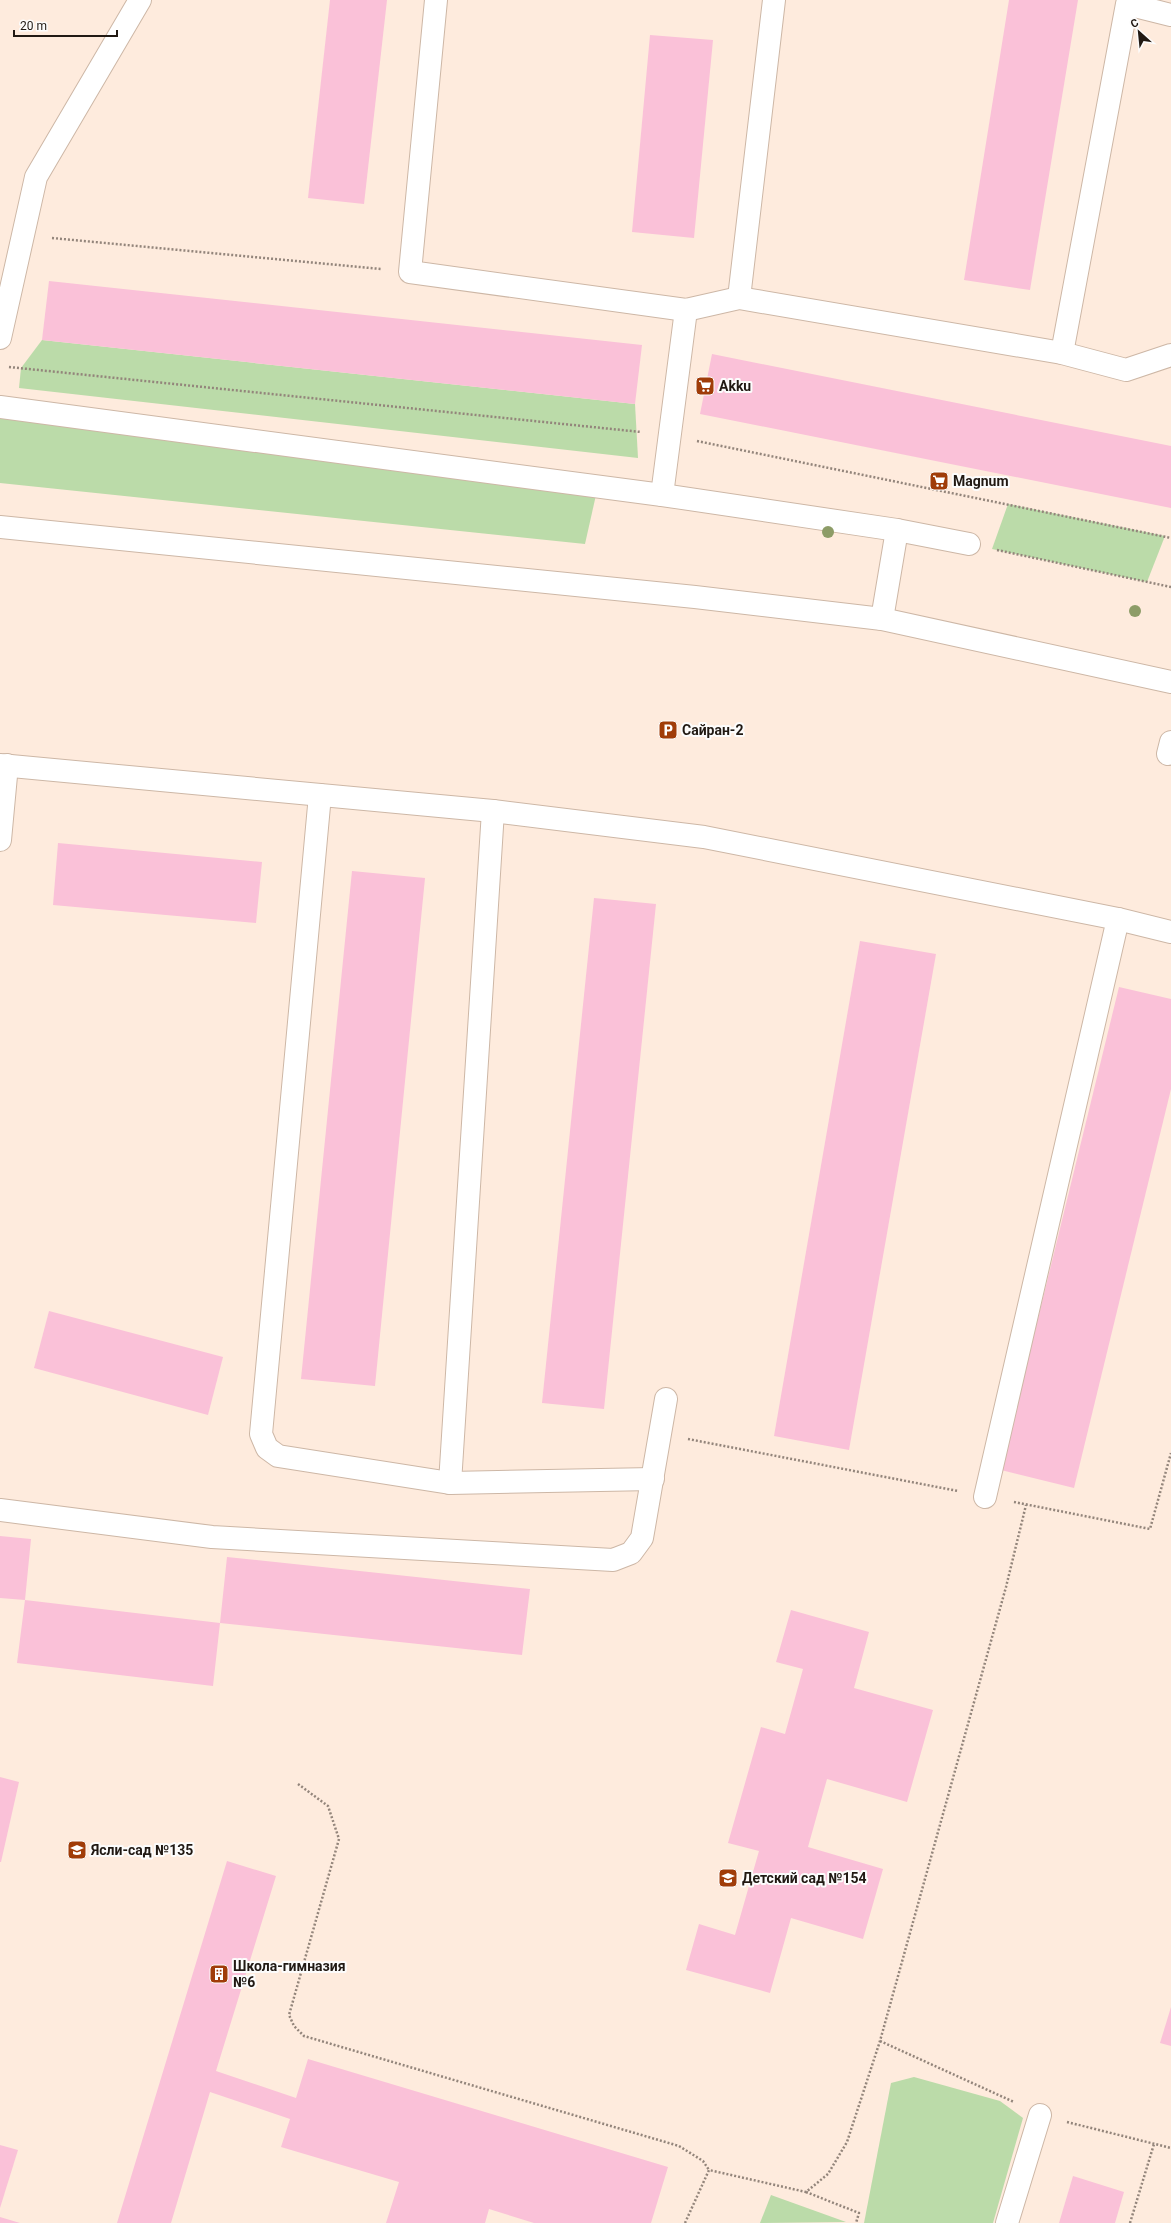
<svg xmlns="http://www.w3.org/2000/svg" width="1171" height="2223" font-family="Roboto,sans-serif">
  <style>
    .green { fill: #bbdba9 }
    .building { fill: #fac1d8 }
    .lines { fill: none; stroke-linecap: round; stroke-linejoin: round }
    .minor-casing { stroke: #cdb7a6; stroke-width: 24 }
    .major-casing { stroke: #cdb7a6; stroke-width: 24 }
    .path { stroke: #93857b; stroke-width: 2.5; stroke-dasharray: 2 2; stroke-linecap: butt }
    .minor { stroke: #fff; stroke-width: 22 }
    .major { stroke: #fff; stroke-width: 22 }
    .tree { fill: #8d9c67 }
    .labels { text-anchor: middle; stroke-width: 4; stroke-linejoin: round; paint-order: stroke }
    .poi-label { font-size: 14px; font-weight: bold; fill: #211913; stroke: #fcfcfc; text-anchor: start }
  </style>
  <rect width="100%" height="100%" fill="#feebdd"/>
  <g class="green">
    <path d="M42 340 635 404 638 458 19 388 21 368Z"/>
    <path d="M0 413 598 486 585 544 0 483Z"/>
    <path d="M1008 504 1165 536 1147 582 992 549Z"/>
    <path d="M914 2077 1000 2101 1023 2118 993 2223H864L891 2083Z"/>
    <path d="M771 2195 846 2222 760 2223Z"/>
  </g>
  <g class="building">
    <path d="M330 0H387L364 204 308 198Z"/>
    <path d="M1009 0H1078L1030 290 964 280Z"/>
    <path d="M650 35 713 40 694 238 632 232Z"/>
    <path d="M49 281 642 345 635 404 42 340Z"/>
    <path d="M712 354 1171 446V508L700 414Z"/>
    <path d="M58 843 262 862 256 923 53 905Z"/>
    <path d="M352 871 425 878 375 1386 301 1379Z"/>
    <path d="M594 898 656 904 604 1409 542 1403Z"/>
    <path d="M860 941 936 954 849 1450 774 1436Z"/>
    <path d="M1119 987 1171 999V1089L1074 1488 1001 1470Z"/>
    <path d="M49 1311 223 1357 208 1415 34 1368Z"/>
    <path d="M0 1536 31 1539 25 1600 220 1623 227 1557 530 1589 522 1655 220 1623 213 1686 17 1663 25 1600 0 1598Z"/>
    <path d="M791 1610 869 1632 854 1688 933 1710 907 1802 827 1779 808 1847 883 1869 863 1939 791 1918 770 1993 686 1970 699 1924 735 1935 759 1851 728 1843 761 1727 785 1734 803 1669 776 1662Z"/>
    <path d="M0 1777 19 1782 1 1862H0Z"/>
    <path d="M227 1861 276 1876 216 2071 296 2098 308 2059 668 2167 651 2223H534L489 2209 485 2223H386L399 2182 281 2147 290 2119 210 2092 171 2223H117Z"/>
    <path d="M1171 2007V2046L1160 2043Z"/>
    <path d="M0 2145 18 2150 0 2208Z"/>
    <path d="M1073 2176 1124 2192 1115 2223H1059Z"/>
    <path d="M0 2217 20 2223H0Z"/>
  </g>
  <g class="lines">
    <defs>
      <g id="minor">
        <path d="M436 0 410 272 686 310 739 298 1062 353 1126 370 1171 355"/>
        <path d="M739 298 774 0"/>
        <path d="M0 338 36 177 140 0"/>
        <path d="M1062 353 1127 4 1171 15"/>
        <path d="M0 407 662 495 897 530 969 544"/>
        <path d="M662 495 686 310"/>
        <path d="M882 619 897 530"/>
        <path d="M1168 754 1171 742"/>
        <path d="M0 765 493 811 704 837 1118 919 1171 932"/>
        <path d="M320 795 261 1434 267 1448 278 1456 450 1483 653 1479"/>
        <path d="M0 840 7 765"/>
        <path d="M450 1483 493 811"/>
        <path d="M985 1497 1118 919"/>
        <path d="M0 1510 212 1537 613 1560 631 1553 642 1538 666 1399"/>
        <path d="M1007 2223 1040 2115"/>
      </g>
      <path id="major" d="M0 527 695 597 882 619 1171 682"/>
    </defs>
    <use href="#minor" class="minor-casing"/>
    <use href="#major" class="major-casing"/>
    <g class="path">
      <path d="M52 238 381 269"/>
      <path d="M9 367 641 432"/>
      <path d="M697 441 1171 538"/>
      <path d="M997 550 1171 587"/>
      <path d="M688 1439 958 1491"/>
      <path d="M1014 1502 1150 1529 1171 1453"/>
      <path d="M298 1784 328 1806 339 1839 289 2015 294 2026 304 2036 679 2146 703 2161 709 2170"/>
      <path d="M880 2041 1014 2102"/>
      <path d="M1067 2122 1171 2148"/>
      <path d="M806 2192 859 2213 856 2223"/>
      <path d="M685 2223 709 2170 806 2192 828 2174 847 2142 880 2041 1006 1587 1026 1505"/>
      <path d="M1130 2223 1154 2144"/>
    </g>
    <use href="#minor" class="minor"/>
    <use href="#major" class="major"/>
  </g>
  <g class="tree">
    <circle cx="828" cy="532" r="6"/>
    <circle cx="1135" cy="611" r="6"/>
  </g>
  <defs>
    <symbol id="supermarket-square" viewBox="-11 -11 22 22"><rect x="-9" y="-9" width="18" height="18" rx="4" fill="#a03c08" stroke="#fcfcfc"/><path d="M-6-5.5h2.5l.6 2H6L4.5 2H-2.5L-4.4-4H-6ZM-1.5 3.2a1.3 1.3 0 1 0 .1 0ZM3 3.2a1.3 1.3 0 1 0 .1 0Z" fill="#fff"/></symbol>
    <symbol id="parking-square" viewBox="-11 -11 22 22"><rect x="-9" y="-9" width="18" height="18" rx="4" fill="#a03c08" stroke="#fcfcfc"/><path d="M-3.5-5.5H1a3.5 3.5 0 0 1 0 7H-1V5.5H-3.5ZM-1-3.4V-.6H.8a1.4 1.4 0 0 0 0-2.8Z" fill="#fff"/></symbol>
    <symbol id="school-square" viewBox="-11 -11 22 22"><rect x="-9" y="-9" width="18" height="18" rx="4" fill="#a03c08" stroke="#fcfcfc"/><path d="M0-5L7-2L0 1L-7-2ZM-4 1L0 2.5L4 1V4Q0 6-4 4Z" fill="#fff"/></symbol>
    <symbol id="building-square" viewBox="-11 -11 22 22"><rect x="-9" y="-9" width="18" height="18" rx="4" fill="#a03c08" stroke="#fcfcfc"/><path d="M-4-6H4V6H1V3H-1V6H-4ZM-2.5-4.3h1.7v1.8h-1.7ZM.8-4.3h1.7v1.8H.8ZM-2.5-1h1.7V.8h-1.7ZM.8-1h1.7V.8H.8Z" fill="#fff"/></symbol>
  </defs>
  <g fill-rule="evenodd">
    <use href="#supermarket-square" x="694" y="375" width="22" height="22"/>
    <use href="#supermarket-square" x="928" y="470" width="22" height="22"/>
    <use href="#parking-square" x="657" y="719" width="22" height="22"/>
    <use href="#school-square" x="66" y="1839" width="22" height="22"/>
    <use href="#school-square" x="717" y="1867" width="22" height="22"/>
    <use href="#building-square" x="208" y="1963" width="22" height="22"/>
  </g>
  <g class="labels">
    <g class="poi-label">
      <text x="719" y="391">Akku</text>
      <text x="953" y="486">Magnum</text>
      <text x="682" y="735">Сайран-2</text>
      <text x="91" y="1855">Ясли-сад №135</text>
      <text x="742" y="1883">Детский сад №154</text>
      <text x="233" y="1971">Школа-гимназия<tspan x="233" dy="16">№6</tspan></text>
    </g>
  </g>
  <g transform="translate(1139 32) rotate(333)" stroke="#fcfcfc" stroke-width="3" paint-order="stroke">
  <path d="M0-3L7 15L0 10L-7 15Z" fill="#211913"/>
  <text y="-6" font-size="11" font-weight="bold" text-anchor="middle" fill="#211913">С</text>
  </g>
  <path d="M14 30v6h103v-6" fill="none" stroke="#211913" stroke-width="2"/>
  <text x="20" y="30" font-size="12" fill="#211913" stroke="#fcfcfc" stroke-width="3" paint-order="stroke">20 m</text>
</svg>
